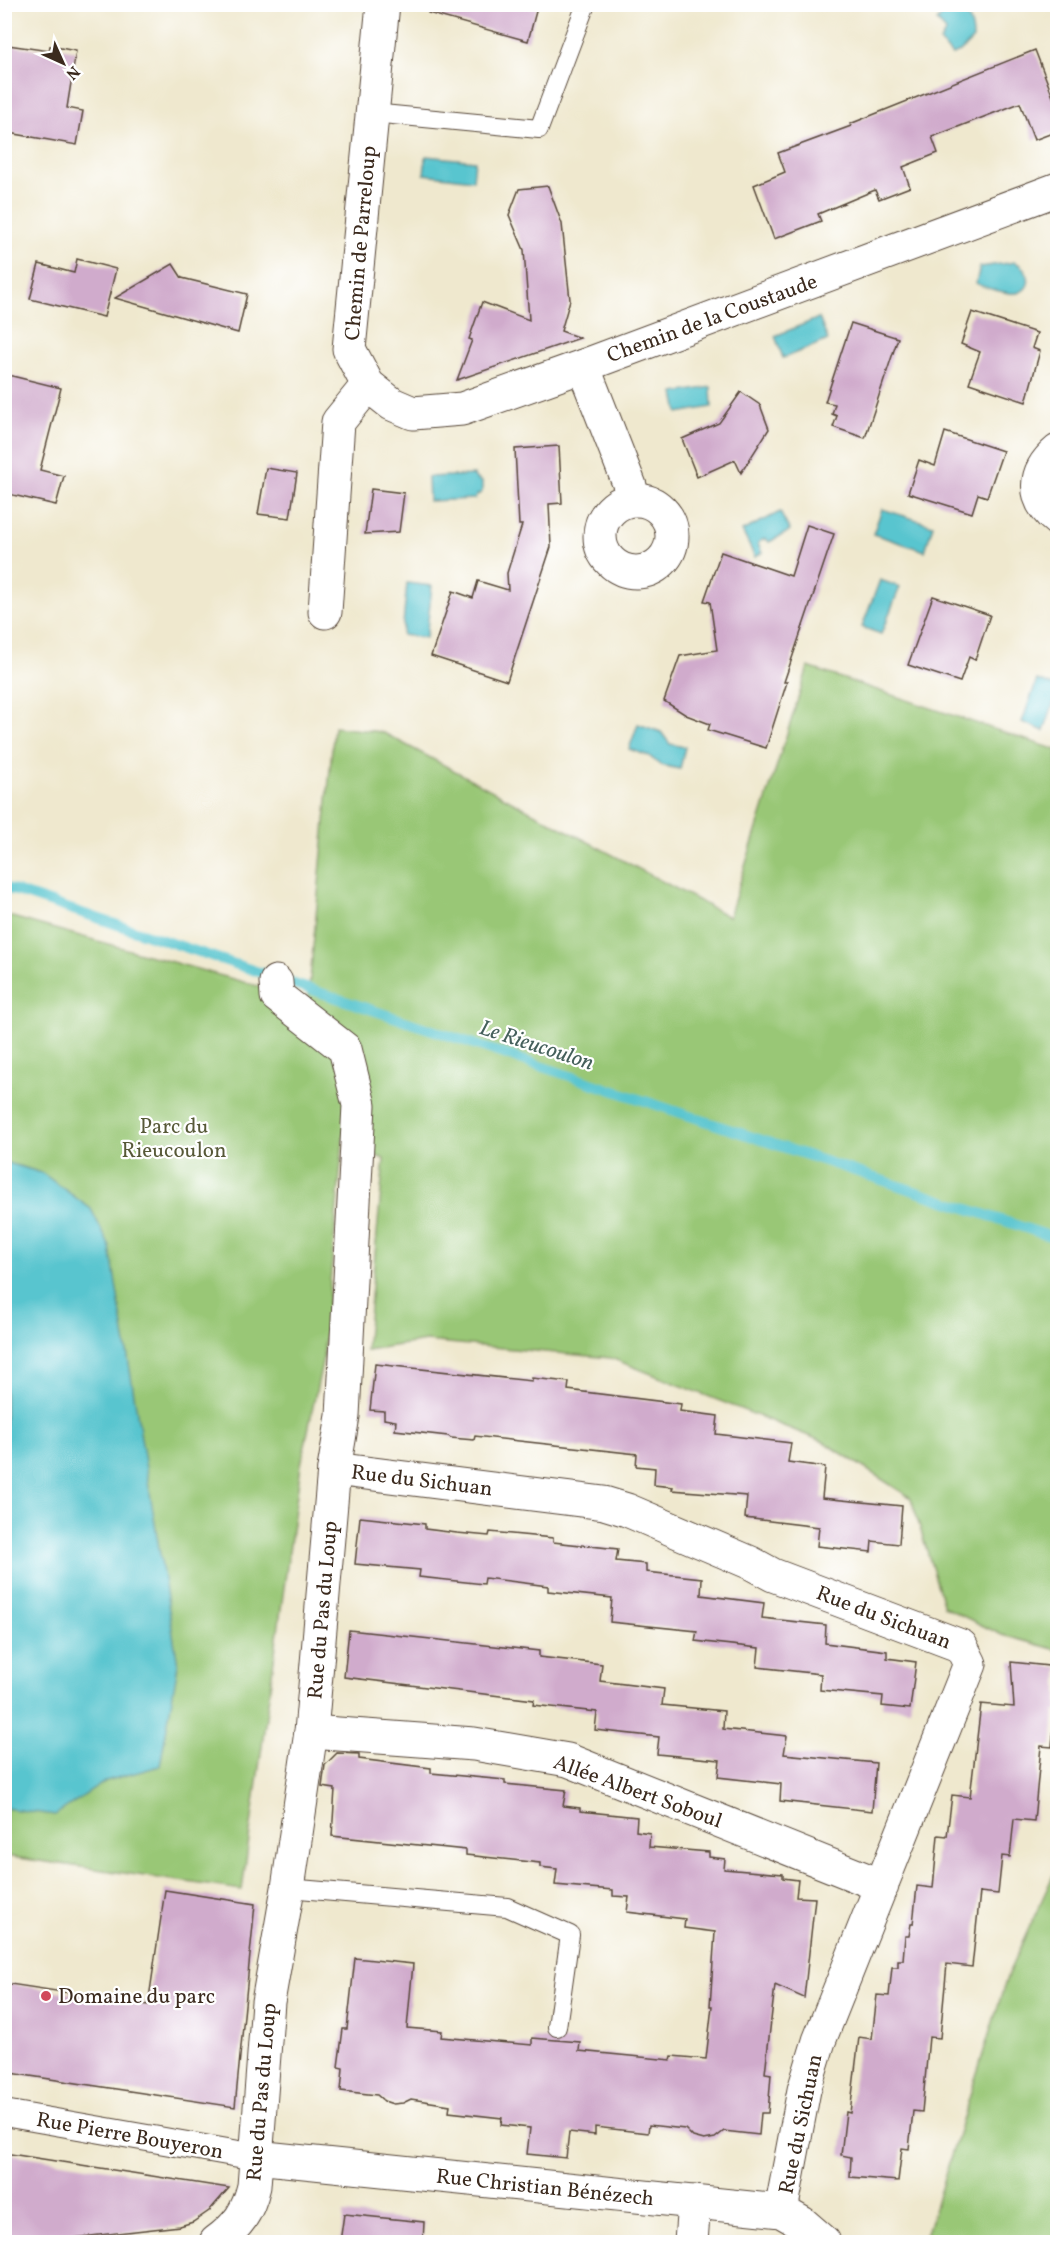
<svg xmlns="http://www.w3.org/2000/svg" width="1062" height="2247" font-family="Vollkorn,serif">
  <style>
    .green { fill: #99c776; stroke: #6a784a; stroke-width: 1.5 }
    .water { fill: #58c5cf; stroke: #4a7876; stroke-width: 1.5 }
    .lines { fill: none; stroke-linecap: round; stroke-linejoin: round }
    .stream { stroke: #58c5cf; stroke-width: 10 }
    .building { fill: #d0abcc }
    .service-casing { stroke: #564638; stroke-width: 20 }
    .pedestrian-casing { stroke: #564638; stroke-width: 28 }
    .minor-casing { stroke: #564638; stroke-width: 35 }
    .service { stroke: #fff; stroke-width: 18 }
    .pedestrian { stroke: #fff; stroke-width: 26 }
    .minor { stroke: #fff; stroke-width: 33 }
    .poi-dot { fill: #d1495b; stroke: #fff; stroke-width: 2 }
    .labels { text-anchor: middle; stroke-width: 4.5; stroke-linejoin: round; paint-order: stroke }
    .street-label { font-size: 21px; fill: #3b2a1e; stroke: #fff }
    .park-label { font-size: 21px; fill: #575938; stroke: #fff }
    .poi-label { font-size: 21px; fill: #3b2a1e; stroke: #fff; text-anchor: start }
    .water-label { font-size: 22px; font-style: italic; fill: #45605c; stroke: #fff }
  </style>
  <rect width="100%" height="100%" fill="#fff"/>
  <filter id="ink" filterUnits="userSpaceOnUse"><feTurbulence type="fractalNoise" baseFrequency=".0167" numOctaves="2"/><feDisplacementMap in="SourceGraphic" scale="12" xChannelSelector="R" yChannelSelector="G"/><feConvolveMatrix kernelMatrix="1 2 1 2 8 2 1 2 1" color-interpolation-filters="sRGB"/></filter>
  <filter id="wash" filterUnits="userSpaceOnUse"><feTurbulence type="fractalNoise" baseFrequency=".008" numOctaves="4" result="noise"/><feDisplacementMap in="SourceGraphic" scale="24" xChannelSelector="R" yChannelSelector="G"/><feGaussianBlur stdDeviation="1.35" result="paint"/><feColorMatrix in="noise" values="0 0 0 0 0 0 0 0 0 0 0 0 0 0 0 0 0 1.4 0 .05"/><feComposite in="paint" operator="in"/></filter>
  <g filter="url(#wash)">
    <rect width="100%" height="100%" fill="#efe8ce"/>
    <g class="green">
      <path d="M808 667 1057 750V1650L1002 1635 944 1607 911 1498 824 1442 611 1358 426 1341 366 1350 384 1159 371 1154 349 1077 323 1358 301 1465 242 1890 5 1856V915L308 1000 334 727 382 732 729 917Z"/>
      <path d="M1057 1867V2242H969L926 2236 1008 1974Z"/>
    </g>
    <g class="water">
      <path d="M953 7C969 12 973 24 973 39L960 52 952 55 940 42 946 31 937 21 946 11Z"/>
      <path d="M426 156 475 161 473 180 424 174Z"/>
      <path d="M1015 262C1030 269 1035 288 1017 293 1010 295 982 287 976 283L980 267Z"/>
      <path d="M819 318 828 340 783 358 775 336Z"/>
      <path d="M711 387 712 407 678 413 674 393Z"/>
      <path d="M474 475 475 478 482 482V492L476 496 475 499 429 501 428 477Z"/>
      <path d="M882 509 933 525 925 551 873 534Z"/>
      <path d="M780 512 790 531 769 542 766 539 761 540 758 544 762 553 755 557 742 531Z"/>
      <path d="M880 580 900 587 881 634 862 627Z"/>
      <path d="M407 583 432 586 426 638 402 635Z"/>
      <path d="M1037 680 1057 687V693L1044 731 1022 722Z"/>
      <path d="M638 724 661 732 670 744 685 747 680 769 660 765 649 756 629 749Z"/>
      <path d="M5 1162 42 1173 91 1209 110 1247 178 1665 160 1766 106 1781 55 1815 5 1808Z"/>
    </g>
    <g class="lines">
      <path class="stream" d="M4 887 1058 1239"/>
    </g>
    <g id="blocks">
      <g class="building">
        <path d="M429 4H538L528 41 428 13Z"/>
        <path d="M8 45 49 51 50 46 76 51 67 108 83 111 77 145 4 132V66Z"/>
        <path d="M1035 50 1058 110V131L1034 140 1020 103 932 137 938 153 903 167 910 187 879 199 875 190 818 214 821 221 774 239 754 185 785 172 778 153 851 126 850 124Z"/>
        <path d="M548 186 562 224 570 300 561 331 580 338 457 380 472 340 469 339 482 302 529 320 524 250 509 215 519 189Z"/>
        <path d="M77 259 116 269 104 317 30 299 39 264 74 273Z"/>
        <path d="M173 264 182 278 247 294 238 333 115 298Z"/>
        <path d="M972 312 1037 333 1032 348 1040 351 1026 402 969 383 980 352 961 344Z"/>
        <path d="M851 323 898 338 865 438 833 427 837 416 832 414 835 404 825 402Z"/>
        <path d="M4 374 61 388 40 470 64 476 56 505 4 493Z"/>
        <path d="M741 392 760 405 769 429 741 473 735 460 697 477 682 439 719 423Z"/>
        <path d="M945 432 1003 451 987 497 978 494 972 513 908 493 919 460 935 466Z"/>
        <path d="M559 446 562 503 549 504 551 547 507 681 431 656 453 591 473 598 478 581 508 590 507 573 522 525H519L515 449Z"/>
        <path d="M266 468 297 473 290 518 258 514Z"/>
        <path d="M371 489 404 493 399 532 365 534Z"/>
        <path d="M807 525 834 534 784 682H787L766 748 708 730 710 724 686 715 664 701 680 656 717 650 710 602 704 601 721 552 791 576Z"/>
        <path d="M933 596 990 615 975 660 969 657 960 682 908 665Z"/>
        <path d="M375 1364 532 1381V1378L569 1382 568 1390 681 1404 680 1411 718 1416 716 1434 791 1443 788 1462 825 1467 822 1498 902 1506 899 1544 872 1541 871 1552 817 1546 819 1527 745 1518 747 1496 672 1490 673 1487 654 1485 655 1468 636 1466 637 1454 475 1436 474 1440 451 1438 448 1436 395 1430 396 1421 384 1419V1411L370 1410Z"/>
        <path d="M360 1517 425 1524V1529L457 1533 489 1536 490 1532 553 1538V1542L618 1549 616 1561 646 1564V1572L702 1578 701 1595 764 1603 762 1618 826 1625 825 1643 887 1651V1658L916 1662 910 1709 882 1706 883 1696 820 1690 821 1674 757 1667 759 1648 695 1641 697 1631 610 1622 612 1598 548 1591V1586L485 1578 484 1584 419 1577 420 1570 355 1564Z"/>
        <path d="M349 1630 539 1651V1657L602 1664 600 1681 664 1689 662 1705 724 1711 723 1729 787 1736 784 1754 876 1763 872 1811 780 1801 781 1784 718 1777 720 1760 657 1754 659 1737 595 1730 597 1712 533 1705 534 1700 344 1677Z"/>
        <path d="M1011 1662 1058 1667V1712L1055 1711 1052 1747 1041 1746 1034 1821 1014 1819 1010 1857 1002 1856 998 1894 980 1892 972 1967 947 1964 940 2038 929 2037 922 2112 913 2111 909 2149 902 2148 898 2181 850 2177 851 2157 841 2155 846 2112 850 2113 859 2037 872 2039 877 1995 889 1996 892 1967H898V1960H903L905 1936H909L911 1924H913L917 1886 933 1888 938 1835 947 1836 952 1795 970 1797 981 1704 1014 1707Z"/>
        <path d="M337 1753 359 1754V1759L431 1768V1773L505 1780V1784L566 1790 563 1806 580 1808V1811L637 1817 636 1831 650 1833 649 1847 709 1852V1857L725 1859 724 1869 783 1874V1878L798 1880 796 1897 815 1898 804 1998 775 1985 765 2073 771 2074 768 2113H761L759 2135 724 2131 715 2138 704 2140 693 2137 685 2129 649 2125 648 2133 595 2127V2135L569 2132 566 2158 527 2154 530 2128 501 2125 502 2118 449 2112 450 2105 411 2099 403 2103 393 2104 384 2101 377 2095 341 2091 343 2068 338 2067 343 2029H347L355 1958 413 1964 407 2028 442 2031 441 2037 532 2045V2038L580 2042 579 2051 671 2060 672 2056 706 2059 712 2006H710L715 1932 684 1928 685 1919 627 1912 629 1897 613 1896V1890L555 1885 557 1869 540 1867V1863L466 1855V1850L332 1836 335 1789 322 1787 325 1765Z"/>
        <path d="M165 1890 255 1904 235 2107 4 2072V1983L148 2005Z"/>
        <path d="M4 2153 229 2188 209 2211 193 2222 180 2226 37 2242H4Z"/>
        <path d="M344 2214 424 2222 423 2242H340Z"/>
      </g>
    </g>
  </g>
  <g filter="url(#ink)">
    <use href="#blocks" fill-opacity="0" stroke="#564638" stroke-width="1.5"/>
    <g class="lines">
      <defs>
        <g id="service">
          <path d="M372 113 539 129 586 4"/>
          <path d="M288 1888 507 1907 570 1935 557 2027"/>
        </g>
        <path id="pedestrian" d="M4 2113 256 2157"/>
        <g id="minor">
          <path d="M383 4 349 349 368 385 392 404 413 413 462 409 583 366 1058 189"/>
          <path d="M583 366 630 486V499"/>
          <path d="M1058 451C1033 472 1031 499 1058 520"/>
          <circle cx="636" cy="536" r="36"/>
          <path d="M325 612 338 422 368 385"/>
          <path d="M334 1469 604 1503 627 1510 751 1563 773 1575 961 1646 970 1664 819 2041 804 2090 781 2211"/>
          <path d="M311 1732 474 1744 568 1760 882 1886"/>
          <path d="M256 2157 781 2211 802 2223 824 2242"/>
          <path d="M216 2242C238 2226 248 2212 254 2186L268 2002 288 1888 311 1732 334 1469 343 1416 359 1105 345 1049 277 996 276 982"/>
          <path d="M691 2242 694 2202"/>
        </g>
      </defs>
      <use href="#service" class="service-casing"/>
      <use href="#pedestrian" class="pedestrian-casing"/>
      <use href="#minor" class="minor-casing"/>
      <use href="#service" class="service"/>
      <use href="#pedestrian" class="pedestrian"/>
      <use href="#minor" class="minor"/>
    </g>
  </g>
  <circle class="poi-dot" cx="46" cy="1996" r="6"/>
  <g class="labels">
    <g class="street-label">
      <text transform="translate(360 243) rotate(-85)" y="7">Chemin de Parreloup</text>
      <text transform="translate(712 318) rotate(-20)" y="7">Chemin de la Coustaude</text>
      <text transform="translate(422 1480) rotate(7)" y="7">Rue du Sichuan</text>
      <text transform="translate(322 1610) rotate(-85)" y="7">Rue du Pas du Loup</text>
      <text transform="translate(884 1617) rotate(21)" y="7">Rue du Sichuan</text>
      <text transform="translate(638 1791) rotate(20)" y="7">Allée Albert Soboul</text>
      <text transform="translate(261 2092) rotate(-85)" y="7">Rue du Pas du Loup</text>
      <text transform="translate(800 2124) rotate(-78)" y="7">Rue du Sichuan</text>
      <text transform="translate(130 2135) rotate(10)" y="7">Rue Pierre Bouyeron</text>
      <text transform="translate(545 2187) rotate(6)" y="7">Rue Christian Bénézech</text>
    </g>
    <g class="park-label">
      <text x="174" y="1133">Parc du<tspan x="174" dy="24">Rieucoulon</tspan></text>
    </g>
    <g class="poi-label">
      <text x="58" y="2003">Domaine du parc</text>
    </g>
    <g class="water-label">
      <text transform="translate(537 1044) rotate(18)" y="8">Le Rieucoulon</text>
    </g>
  </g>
  <rect width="1062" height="2247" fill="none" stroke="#fff" stroke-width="24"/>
  <g transform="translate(63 63) rotate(135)" stroke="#ffffff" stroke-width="4.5" paint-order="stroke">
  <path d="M0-4.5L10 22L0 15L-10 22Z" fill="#3b2a1e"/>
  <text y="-9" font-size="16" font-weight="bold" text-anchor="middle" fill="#3b2a1e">N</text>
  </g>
</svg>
